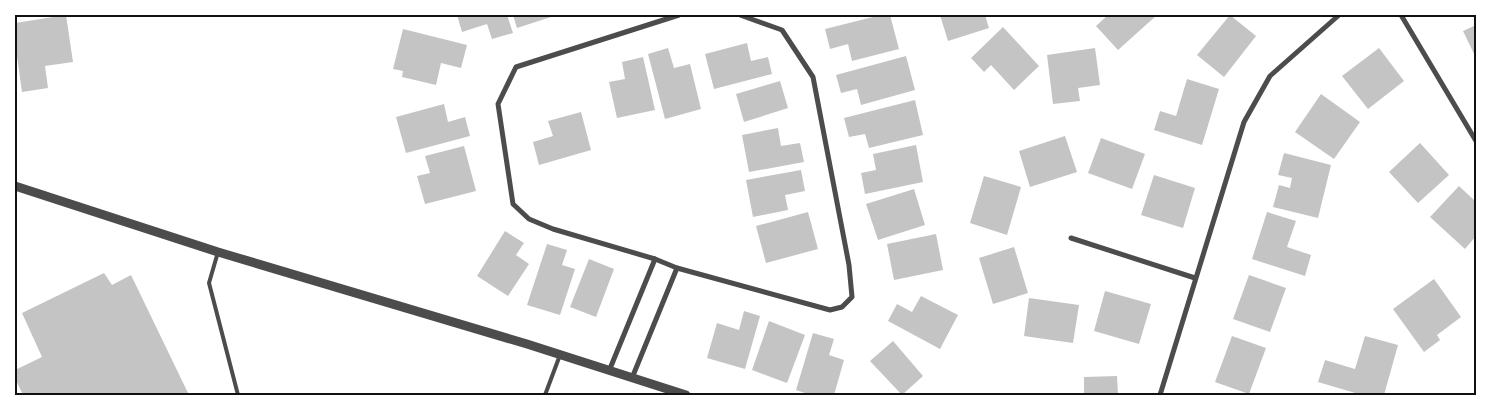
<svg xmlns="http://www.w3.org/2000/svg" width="1491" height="410" font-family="Figtree,sans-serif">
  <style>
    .building { fill: #c4c4c4 }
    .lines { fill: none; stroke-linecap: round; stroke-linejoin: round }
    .service { stroke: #4c4c4c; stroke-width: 4 }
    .minor { stroke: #4c4c4c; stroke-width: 5 }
    .tertiary { stroke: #4c4c4c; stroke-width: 9 }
    .neatline { fill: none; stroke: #111; stroke-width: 2 }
  </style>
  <rect width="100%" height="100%" fill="#fff"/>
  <g class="building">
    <path d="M66 15 73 62 45 66 48 88 22 92 15 42V23Z"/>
    <path d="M457 15H507L513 33 492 39 487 24 462 32Z"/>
    <path d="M513 15H557L517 28Z"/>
    <path d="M881 15H890L899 49 852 61 848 44 830 49 825 29Z"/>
    <path d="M940 15H985L989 28 948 41Z"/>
    <path d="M1108 15H1157L1118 50 1096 26Z"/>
    <path d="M1230 15 1256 36 1224 77 1197 55Z"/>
    <path d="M1476 25V58L1463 31Z"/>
    <path d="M1003 27 1039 66 1014 90 991 65 984 72 971 58Z"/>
    <path d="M403 29 467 45 461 68 441 63 436 85 402 77 403 71 393 69Z"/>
    <path d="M747 43 751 61 768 57 772 74 714 89 705 54Z"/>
    <path d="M668 48 674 68 690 64 701 109 665 119 648 54Z"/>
    <path d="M1095 48 1100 85 1078 88 1080 101 1053 104 1047 55Z"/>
    <path d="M1379 48 1404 81 1368 109 1342 76Z"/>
    <path d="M906 56 915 90 861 105 857 89 841 93 836 75Z"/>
    <path d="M643 57 655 110 617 118 609 82 625 79 622 62Z"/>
    <path d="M1187 79 1219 89 1202 145 1154 130 1160 111 1176 116Z"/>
    <path d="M780 81 788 108 744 122 736 94Z"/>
    <path d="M1321 94 1360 122 1334 159 1295 132Z"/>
    <path d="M915 100 923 135 869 148 865 134 849 137 844 118Z"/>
    <path d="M444 104 448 122 465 117 470 136 406 153 396 117Z"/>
    <path d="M581 112 591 150 539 165 533 142 553 136 548 121Z"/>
    <path d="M778 128 781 146 800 143 804 162 749 172 742 135Z"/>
    <path d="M1065 136 1077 172 1030 187 1019 151Z"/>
    <path d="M1101 138 1145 154 1132 189 1088 173Z"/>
    <path d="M1420 143 1449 175 1418 203 1389 172Z"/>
    <path d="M916 145 923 182 865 194 861 173 876 170 873 154Z"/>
    <path d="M464 146 476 191 425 204 417 176 430 173 425 156Z"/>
    <path d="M1284 153 1331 165 1318 218 1273 207 1279 185 1290 188 1292 178 1278 175Z"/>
    <path d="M801 170 805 191 785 195 788 210 753 217 746 180Z"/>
    <path d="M1154 175 1195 188 1183 228 1141 215Z"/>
    <path d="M984 176 1021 187 1007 235 970 223Z"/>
    <path d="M1459 186 1476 202V236L1465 249 1430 217Z"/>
    <path d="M914 189 925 225 878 240 866 204Z"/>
    <path d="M808 212 818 249 766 263 756 226Z"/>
    <path d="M1267 212 1296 221 1287 247 1311 255 1305 276 1252 259Z"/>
    <path d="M505 231 524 243 516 255 529 264 508 296 477 276Z"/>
    <path d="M936 234 943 270 894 280 887 244Z"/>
    <path d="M547 244 567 250 562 265 575 269 560 315 527 305Z"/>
    <path d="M1014 247 1028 293 993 304 979 258Z"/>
    <path d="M589 259 614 269 596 317 570 307Z"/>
    <path d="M104 273 112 285 131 275 189 395H23L15 378V370L42 357 22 313Z"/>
    <path d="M1249 275 1286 288 1270 332 1233 319Z"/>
    <path d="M1434 279 1461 317 1437 335 1440 340 1424 352 1393 309Z"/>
    <path d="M1105 291 1151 304 1139 344 1094 331Z"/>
    <path d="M921 296 958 315 940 349 888 321 897 304 912 312Z"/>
    <path d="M1029 298 1079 305 1073 343 1024 336Z"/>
    <path d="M744 311 760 316 745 369 707 358 717 323 739 330Z"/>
    <path d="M769 321 805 335 787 383 752 370Z"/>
    <path d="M813 333 834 339 829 355 844 360 834 395H811L796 390Z"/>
    <path d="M1232 336 1266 348 1249 394 1215 382Z"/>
    <path d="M1365 336 1398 345 1384 395H1362L1318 382 1325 360 1355 369Z"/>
    <path d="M893 341 923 376 902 395 870 361Z"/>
    <path d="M1117 376 1118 395H1084V377Z"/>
  </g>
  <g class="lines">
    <g class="service">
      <path d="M218 252 209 283 238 395"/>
      <path d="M545 395 560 355"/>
    </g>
    <g class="minor">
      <path d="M679 15 516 67 498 104 513 204 529 219 553 229 655 259 677 268 830 310 842 307 852 297 849 265 813 77 782 30 740 15"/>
      <path d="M1401 15 1476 141"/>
      <path d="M1071 238 1195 278"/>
      <path d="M609 371 655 259"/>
      <path d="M632 378 677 268"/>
      <path d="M1160 395 1244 122 1270 76 1339 15"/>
    </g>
    <path class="tertiary" d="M15 186 218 252 527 344 686 395"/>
  </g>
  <rect width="1491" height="410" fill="none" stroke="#ffffff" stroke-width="32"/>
  <rect x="16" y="16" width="1459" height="378" class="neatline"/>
</svg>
